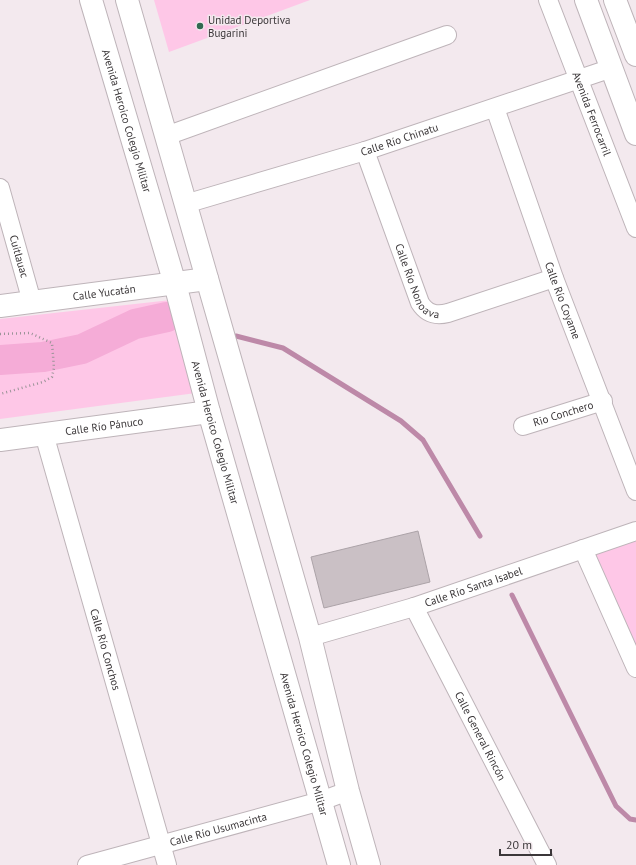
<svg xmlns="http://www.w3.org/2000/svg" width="636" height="865" font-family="'PT Sans',sans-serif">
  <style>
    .green { fill: #fec7e7 }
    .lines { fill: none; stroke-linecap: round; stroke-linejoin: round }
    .stream { stroke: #bd89a8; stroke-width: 5 }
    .river { stroke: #f5acd7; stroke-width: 30 }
    .building { fill: #cac0c5; stroke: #aca3a8 }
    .minor-casing { stroke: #beb4b9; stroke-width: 20 }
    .major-casing { stroke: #beb4b9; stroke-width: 24 }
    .path { stroke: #9b9498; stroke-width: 2.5; stroke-dasharray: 1 3; stroke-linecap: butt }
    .minor { stroke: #fff; stroke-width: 18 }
    .major { stroke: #fff; stroke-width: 22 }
    .poi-dot { fill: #316951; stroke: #f3e9ee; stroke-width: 1.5 }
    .labels { text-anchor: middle; stroke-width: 3; stroke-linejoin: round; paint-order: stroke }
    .poi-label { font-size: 11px; fill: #3b3739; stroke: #f3e9ee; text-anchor: start }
    .street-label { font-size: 11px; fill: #3b3739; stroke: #f3e9ee }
  </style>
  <rect width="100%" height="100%" fill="#f3e9ee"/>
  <g class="green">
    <path d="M154 0H310L169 52Z"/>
    <path d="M171 300 196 393 0 419V319Z"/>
    <path d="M636 541V650L592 554Z"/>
  </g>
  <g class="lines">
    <g class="stream">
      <path d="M236 336 283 348 401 421 423 440 480 536"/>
      <path d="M512 595 616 806 630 819 636 820"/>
    </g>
    <path class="river" d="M0 360 43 357 82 349 135 324 167 317"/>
  </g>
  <path class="building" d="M418 531 430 582 324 608 311 557Z"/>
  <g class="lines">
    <defs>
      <g id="minor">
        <path id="s1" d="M548 0 636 228"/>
        <path id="s2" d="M495 108 554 278 636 491"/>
        <path d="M166 136 447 35"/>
        <path id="s3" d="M365 151 420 303C427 314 436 316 448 313L554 278"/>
        <path id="s4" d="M0 188 32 302"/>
        <path id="s5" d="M185 204 365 151 612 68"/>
        <path id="s6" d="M523 426 603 401"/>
        <path id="s7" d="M44 434 167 865"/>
        <path d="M583 549 636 668"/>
        <path id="s8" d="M414 607 547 865"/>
        <path id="s9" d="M310 637 414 607 636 531"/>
        <path id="s10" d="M87 865 321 801 348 791"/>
      </g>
      <g id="major">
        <path id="s11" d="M91 0 175 284 209 412 339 865"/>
        <path d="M127 0 310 637 348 791 369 865"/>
        <path d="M586 0 636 134"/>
        <path d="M615 0 636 55"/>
        <path id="s12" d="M0 306 207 279"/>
        <path id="s13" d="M0 440 209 412"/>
      </g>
    </defs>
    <use href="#minor" class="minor-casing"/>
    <use href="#major" class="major-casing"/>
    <path class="path" d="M0 334 30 333 52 343 54 368 52 377 43 382 0 394"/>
    <use href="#minor" class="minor"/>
    <use href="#major" class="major"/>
  </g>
  <circle class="poi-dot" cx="200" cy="26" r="4"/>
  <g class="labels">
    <g class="poi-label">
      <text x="208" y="24">Unidad Deportiva<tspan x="208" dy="13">Bugarini</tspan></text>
    </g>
    <g class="street-label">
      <text dy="4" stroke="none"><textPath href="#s1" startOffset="122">Avenida Ferrocarril</textPath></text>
      <text dy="4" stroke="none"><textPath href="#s11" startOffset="126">Avenida Heroico Colegio Militar</textPath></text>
      <text dy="4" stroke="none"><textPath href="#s5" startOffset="224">Calle Río Chinatu</textPath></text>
      <text dy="4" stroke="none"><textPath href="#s4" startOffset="71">Cuitlauac</textPath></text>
      <text dy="4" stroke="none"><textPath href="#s3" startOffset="142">Calle Río Nonoava</textPath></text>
      <text dy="4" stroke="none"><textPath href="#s12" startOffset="105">Calle Yucatán</textPath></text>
      <text dy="4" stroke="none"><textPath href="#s2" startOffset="204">Calle Río Coyame</textPath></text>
      <text dy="4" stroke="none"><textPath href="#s6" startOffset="42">Rio Conchero</textPath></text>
      <text dy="4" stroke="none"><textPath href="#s13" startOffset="105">Calle Río Pánuco</textPath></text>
      <text dy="4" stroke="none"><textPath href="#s11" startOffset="450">Avenida Heroico Colegio Militar</textPath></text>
      <text dy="4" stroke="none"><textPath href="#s9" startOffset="171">Calle Río Santa Isabel</textPath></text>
      <text dy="4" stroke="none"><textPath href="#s7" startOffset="224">Calle Río Conchos</textPath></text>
      <text dy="4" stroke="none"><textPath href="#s8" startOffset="145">Calle General Rincón</textPath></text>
      <text dy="4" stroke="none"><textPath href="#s11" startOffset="774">Avenida Heroico Colegio Militar</textPath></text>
      <text dy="4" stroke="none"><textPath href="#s10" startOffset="136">Calle Río Usumacinta</textPath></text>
    </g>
  </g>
  <path d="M500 849v6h51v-6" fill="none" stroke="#3b3739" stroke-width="2"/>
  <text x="506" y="849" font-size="12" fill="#3b3739" stroke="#f3e9ee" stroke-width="3" paint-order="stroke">20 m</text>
</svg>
